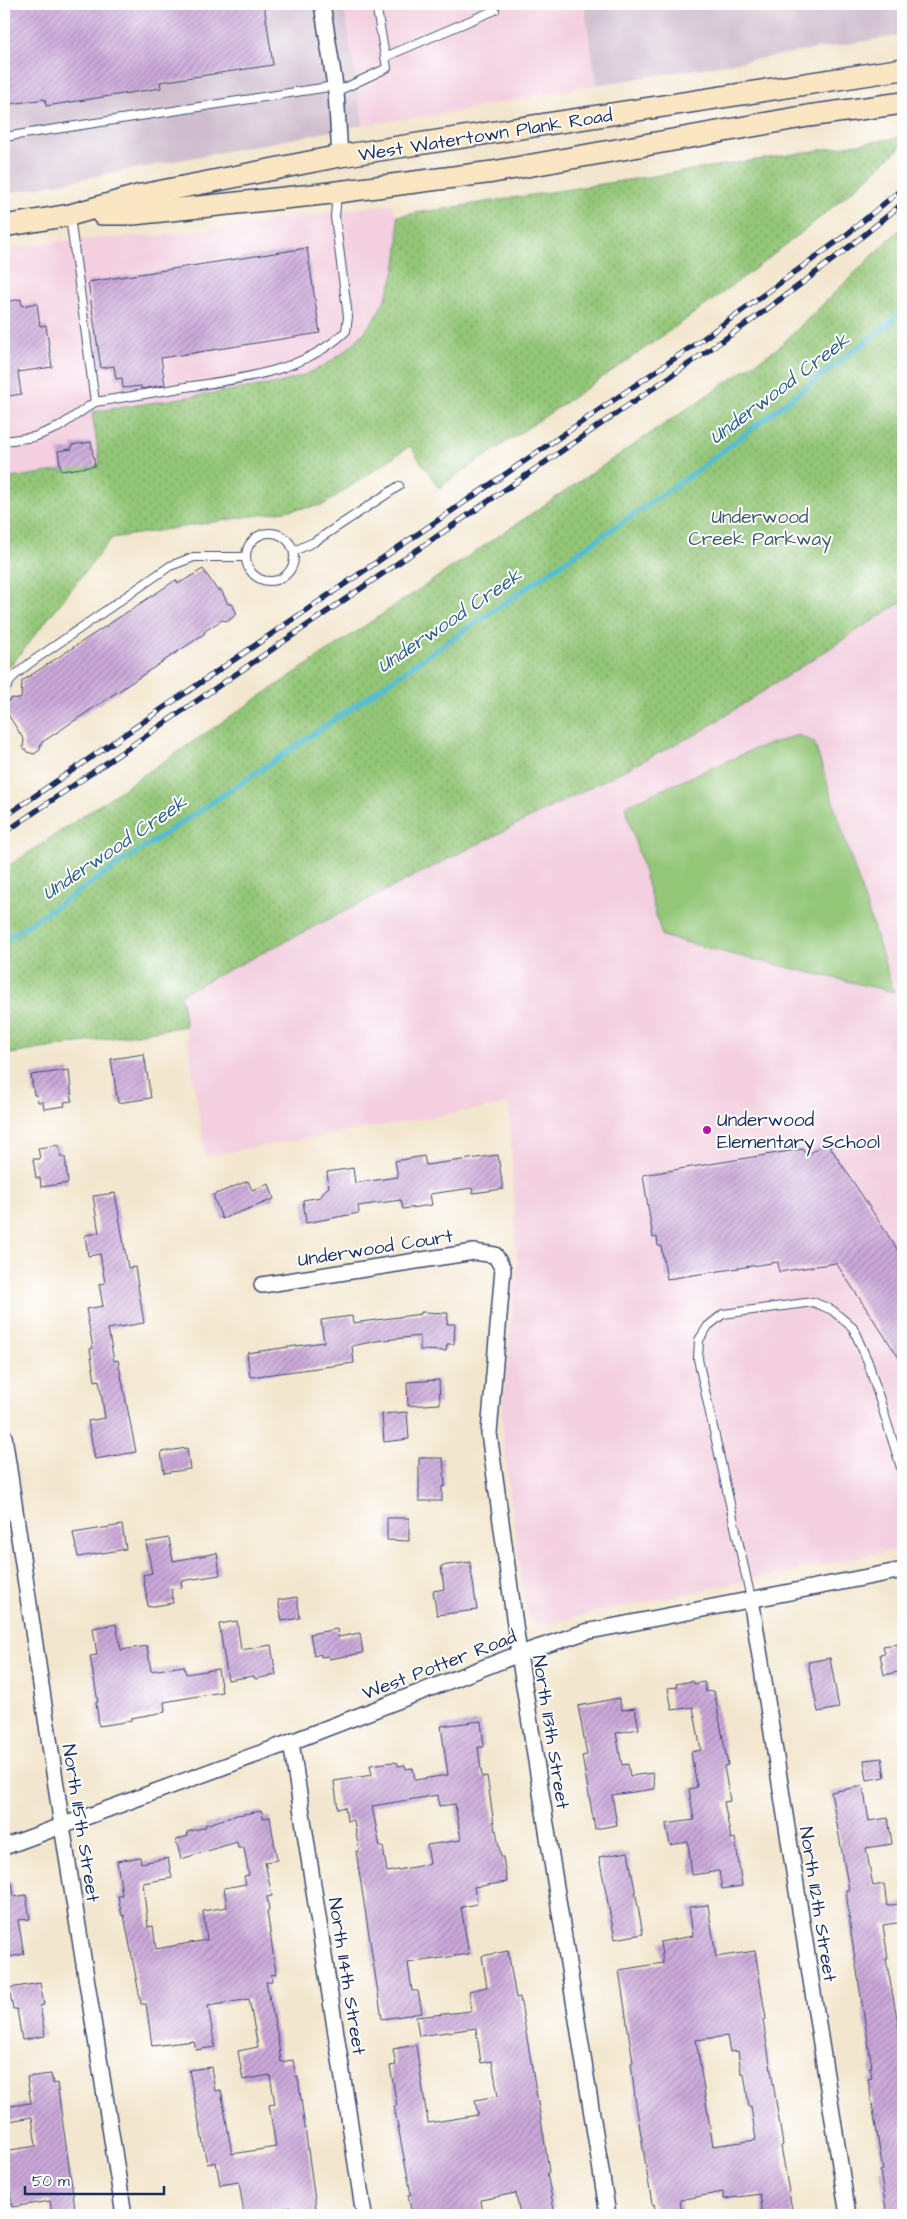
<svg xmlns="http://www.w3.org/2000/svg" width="907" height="2219" font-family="'Architects Daughter',sans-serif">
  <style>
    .built { fill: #f3cfdf }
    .industrial { fill: #cfbdce }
    .green { fill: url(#green-dots); stroke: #577a6a }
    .pitch { fill: #93c677; stroke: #577a6a }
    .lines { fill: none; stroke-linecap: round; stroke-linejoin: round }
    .stream { stroke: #54bdd1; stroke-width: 5.5 }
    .building { fill: url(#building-hatch); fill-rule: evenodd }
    .lane-casing { stroke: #3b4a6f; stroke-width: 10 }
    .street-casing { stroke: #3b4a6f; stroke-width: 18 }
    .secondary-casing { stroke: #3b4a6f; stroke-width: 24 }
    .lane { stroke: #fff; stroke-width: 8 }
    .street { stroke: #fff; stroke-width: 15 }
    .secondary { stroke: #fbe6c3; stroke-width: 21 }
    .rail-casing { stroke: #1b2f5e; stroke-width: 5.5 }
    .rail { stroke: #fff; stroke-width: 4; stroke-dasharray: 11; stroke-linecap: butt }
    .poi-dot { fill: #b5179e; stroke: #fff; stroke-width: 2 }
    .labels { text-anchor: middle; stroke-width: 4; stroke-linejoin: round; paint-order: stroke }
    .street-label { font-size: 19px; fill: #1b2f5e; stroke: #fff }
    .park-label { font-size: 19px; fill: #3f5c66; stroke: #fff }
    .poi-label { font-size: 19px; fill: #1b2f5e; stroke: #fff; text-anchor: start }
    .water-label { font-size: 20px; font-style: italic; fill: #2f6186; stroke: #fff }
  </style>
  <defs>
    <pattern id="green-dots" width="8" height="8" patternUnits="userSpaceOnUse" patternTransform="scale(1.25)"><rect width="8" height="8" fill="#93c677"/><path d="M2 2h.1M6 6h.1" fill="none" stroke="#77a165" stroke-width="1.8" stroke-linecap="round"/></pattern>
    <pattern id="building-hatch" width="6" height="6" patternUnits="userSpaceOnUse" patternTransform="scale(1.25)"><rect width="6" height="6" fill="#cba8d9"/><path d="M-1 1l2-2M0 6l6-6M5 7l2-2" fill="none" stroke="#a489b3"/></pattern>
  </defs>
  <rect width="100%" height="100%" fill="#fff"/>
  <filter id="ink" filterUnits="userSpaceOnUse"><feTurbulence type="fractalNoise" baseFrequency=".02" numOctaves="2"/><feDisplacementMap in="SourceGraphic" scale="10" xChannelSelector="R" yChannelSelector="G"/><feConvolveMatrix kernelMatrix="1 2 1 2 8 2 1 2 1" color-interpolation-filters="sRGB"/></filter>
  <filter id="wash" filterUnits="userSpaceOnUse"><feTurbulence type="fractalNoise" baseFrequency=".0096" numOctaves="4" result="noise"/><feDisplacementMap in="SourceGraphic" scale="20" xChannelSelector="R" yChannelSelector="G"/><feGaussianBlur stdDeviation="1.12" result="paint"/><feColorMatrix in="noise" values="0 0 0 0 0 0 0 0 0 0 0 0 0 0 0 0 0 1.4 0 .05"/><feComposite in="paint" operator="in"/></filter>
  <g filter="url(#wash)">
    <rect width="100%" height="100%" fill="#f3e6ce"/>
    <g class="built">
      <path d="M344 4H584L597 85 451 112 363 125Z"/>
      <path d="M392 204 397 216 399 238 397 263 389 290 380 311 367 329 355 343 335 360 307 375 279 383 93 412 100 465 4 479V249L62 241 184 233Z"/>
      <path d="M903 601V1548L537 1625 529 1620 522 1584 505 1455 502 1414 517 1265 509 1104 205 1156 181 994 700 732Z"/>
    </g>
    <g class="industrial">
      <path d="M4 4H344L363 125 4 194Z"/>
      <path d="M584 4H903V35L597 85Z"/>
    </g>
    <g class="green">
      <path d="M903 137V145C762 277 598 379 439 488L410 446 323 505 112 538 4 674V479L100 464 92 412 279 383C358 364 407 297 397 216Z"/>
      <path d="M903 226V601L700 732 181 994 186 1026 4 1055V869L779 347Z"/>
    </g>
    <path class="pitch" d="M798 735 814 742 894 992 730 954 662 936 625 806 754 749Z"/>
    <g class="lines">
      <path class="stream" d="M4 941 280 757 694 473 903 313"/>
    </g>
    <g id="blocks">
      <g class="building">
        <path d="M4 4H264L273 65 160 82 161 88 46 106 45 99 4 105Z"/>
        <path d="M307 248 320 333 161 358 165 385 141 389V386L123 388 122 378 116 379 114 366 101 368 88 282Z"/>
        <path d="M21 299 22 306 37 303 40 326 46 325 52 367 18 372 21 394 4 397V302Z"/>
        <path d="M91 442 95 466 61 471 58 451 72 449V445Z"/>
        <path d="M203 569 217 590H221L228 604H232L237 614 228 621 222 620 205 631 204 634 41 743 40 750 34 754 27 752 23 747 24 740 4 708V704L12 698 21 699 22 681 176 580 178 584Z"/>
        <path d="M144 1054 151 1098 118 1103 111 1059Z"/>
        <path d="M69 1070 72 1101 64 1102 65 1106 44 1109 43 1102H38L37 1095H34L31 1075Z"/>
        <path d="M827 1142 903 1258V1364L836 1263 779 1272 778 1262 667 1279 661 1246H658L657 1237 653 1238 643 1175 802 1149 807 1155Z"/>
        <path d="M59 1145 61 1157H65L68 1183 41 1187 40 1178H36L33 1159H40L38 1148Z"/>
        <path d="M498 1155 503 1189 473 1193 472 1188 430 1194 432 1205 403 1209 401 1200 358 1206 359 1213 306 1223 303 1200 321 1197 324 1191 329 1187 327 1172 353 1168 355 1183 398 1177 395 1161 424 1156 426 1165Z"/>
        <path d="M248 1181 252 1190 269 1184 274 1199 222 1219 213 1195Z"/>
        <path d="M115 1193 128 1268 135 1267 144 1323 108 1329 114 1361 118 1360 136 1452 95 1459 88 1421 105 1418 99 1380 95 1381 90 1349 93 1348 86 1309 103 1306 99 1284 105 1283 100 1254 88 1256 85 1235 99 1233 93 1196Z"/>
        <path d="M421 1312 448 1313 447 1324H455L454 1344H447L446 1351 420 1350V1336L376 1341 352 1346 354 1363 250 1377 247 1353 324 1342 321 1320 352 1316 353 1323 421 1314Z"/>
        <path d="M439 1380 440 1404 408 1406 407 1382Z"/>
        <path d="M407 1412 409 1439 384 1442 382 1414Z"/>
        <path d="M187 1448 190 1469 164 1473 161 1452Z"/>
        <path d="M419 1458H443L445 1486 442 1487V1501H419Z"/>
        <path d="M387 1518H409V1541L387 1540Z"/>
        <path d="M122 1525 126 1549 78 1557 73 1533Z"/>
        <path d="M169 1538 173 1561 217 1553 220 1575 181 1581 182 1588 171 1589 173 1603 148 1607 143 1575 152 1573 146 1542Z"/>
        <path d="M470 1562 477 1610 437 1615 433 1591 444 1589 441 1566Z"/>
        <path d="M297 1597 300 1618 282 1621 278 1600Z"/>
        <path d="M237 1621 241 1650 271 1645 276 1675 255 1679 254 1676 228 1680 219 1624Z"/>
        <path d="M116 1624 121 1650 147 1646 151 1671 184 1666 186 1674 218 1669 222 1692 164 1702 165 1712 131 1718V1721L99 1726 96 1702H98L90 1656 97 1655 93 1628Z"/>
        <path d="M337 1629 338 1637 360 1633 363 1653 329 1659V1656L321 1657V1654L314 1656 310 1634Z"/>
        <path d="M897 1644 899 1651 901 1650 903 1671 884 1675 880 1654 885 1653 883 1646Z"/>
        <path d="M830 1658 839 1708 818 1712 808 1662Z"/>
        <path d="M693 1681 694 1684 704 1682 706 1692 714 1691 728 1765 724 1766 730 1801 724 1802 731 1839 735 1838 742 1886 722 1889 719 1871 692 1875 688 1842 670 1845 666 1824 694 1820 689 1789 697 1787 691 1752 701 1750 693 1707 672 1710 668 1688 677 1687 676 1684Z"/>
        <path d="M619 1698 622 1710 635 1708 639 1729 616 1733 622 1765 628 1764 630 1776 653 1773 655 1789 612 1795 617 1825 595 1829 582 1756 587 1755 578 1706Z"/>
        <path d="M481 1721 484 1747H478L482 1777 487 1776 495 1831 496 1830 501 1857H503L507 1882 474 1887 477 1904 461 1907 469 1954 408 1963 412 1991H418L422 2013 382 2019 356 1851H359L354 1820 347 1821 345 1807 338 1809 334 1781 372 1775 370 1765 393 1762 398 1763V1766L405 1765 406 1769 413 1768 415 1780 448 1775 441 1726ZM438 1795 439 1806 455 1804 461 1840 427 1845 430 1864 387 1872 383 1847H380L372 1806Z"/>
        <path d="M882 1758 885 1777 867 1780 864 1760Z"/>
        <path d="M863 1786 869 1821 888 1818 892 1844 866 1848 873 1886 884 1884 887 1906 903 1903V1922L883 1925 888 1959H886L903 2050V2100H900L903 2120V2215H887L880 2171 883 2170 868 2079 872 2078 870 2067H872L851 1933 846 1890H849L831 1792Z"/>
        <path d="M262 1811 263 1818 270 1817 277 1860 265 1862 272 1896 267 1897 269 1910 267 1911 276 1974 271 1975 272 1981 266 1982 277 2033 281 2062 293 2060 296 2077H298L317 2215H291L290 2207 244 2214 239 2182 220 2185 216 2162 207 2164 189 2070 211 2067 215 2091 221 2090 232 2154 276 2147 269 2105 275 2104 270 2075 243 2080 238 2051 258 2047 249 1999 208 2006 215 2047 196 2050 194 2041 152 2046 146 2004H141L124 1915 122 1916 118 1896 122 1895 117 1861 140 1857 141 1863 168 1858 172 1878 143 1883 148 1927 153 1926 156 1949 207 1940 203 1911 227 1907 224 1888 246 1884 244 1876 249 1875 244 1848H238L237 1842 181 1859 176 1840 188 1836 187 1832 206 1827 205 1825 237 1815Z"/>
        <path d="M628 1852 643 1934 615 1939 599 1857Z"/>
        <path d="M12 1882 14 1897 26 1895 30 1919 18 1920 24 1954 4 1958V1883Z"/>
        <path d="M708 1905 716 1957 755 1951 766 2019 763 2020 783 2145 781 2146 793 2215H763L760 2194 724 2199 723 2192 680 2200 682 2215H656L654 2204H652L635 2098 631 2063 633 2062 619 1970 663 1963 660 1942 693 1936 689 1907ZM727 2036 730 2052 738 2051 741 2073H744L749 2107 751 2106 756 2140 713 2146 696 2040Z"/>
        <path d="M508 1951 516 1998 520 1997 544 2138 549 2172 547 2173 555 2215H520L516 2193 481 2200 483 2215H412L408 2195 411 2194 394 2106H397L390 2066 396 2065 393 2049 416 2045 428 2123 478 2115 475 2100 498 2096 492 2061 481 2063 476 2028 419 2036 416 2017 472 2011 469 1991 487 1987 482 1956Z"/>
        <path d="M40 1983 44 2005 40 2006 45 2036 22 2040 17 2009H13L9 1988Z"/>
        <path d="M51 2074 53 2084 57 2083 76 2215H52L50 2201 12 2207 4 2151 36 2146 32 2117 4 2122V2107L31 2103 27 2077Z"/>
      </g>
    </g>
  </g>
  <g filter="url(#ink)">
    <use href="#blocks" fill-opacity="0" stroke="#3b4a6f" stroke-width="1"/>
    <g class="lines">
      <defs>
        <g id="lane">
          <path d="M385 57 495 10"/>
          <path d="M336 92 387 68 376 4"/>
          <path d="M4 137 335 86"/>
          <path d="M70 217 95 402C128 397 161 391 193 386 247 378 306 370 346 331L348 317 335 217 337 193"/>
          <path d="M4 441 34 437 59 427 95 402"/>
          <circle cx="270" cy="557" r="24"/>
          <path d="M294 551 314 542 399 486"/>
          <path d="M4 691 13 677 30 663 170 566 194 557H246"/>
          <path d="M751 1599 698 1359 699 1340 708 1326 723 1314 813 1302 832 1310 853 1328 868 1362 903 1474"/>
        </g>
        <g id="street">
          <path d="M322 4 336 92 340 156"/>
          <path d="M262 1285 474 1252 495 1255 503 1269 489 1433 519 1654 608 2215"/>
          <path d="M4 1436 62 1826 124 2215"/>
          <path d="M751 1599 848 2215"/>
          <path d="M291 1742 364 2215"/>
          <path d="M4 1847 291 1742 519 1654 585 1632 903 1570"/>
        </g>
        <g id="secondary">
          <path d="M102 214H133L322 194 493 172 808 116 903 103"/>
          <path d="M4 226 70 215 137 196 340 156 903 69"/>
        </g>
      </defs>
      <use href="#lane" class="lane-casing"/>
      <use href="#street" class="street-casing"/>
      <use href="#secondary" class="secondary-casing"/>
      <use href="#lane" class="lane"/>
      <use href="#street" class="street"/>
      <use href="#secondary" class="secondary"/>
      <defs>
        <g id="rail">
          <path d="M4 817 700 341 846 235 903 188"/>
          <path d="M4 833 709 350C776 304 841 255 903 203"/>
        </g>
      </defs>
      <use href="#rail" class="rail-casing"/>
      <use href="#rail" class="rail"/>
    </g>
  </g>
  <circle class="poi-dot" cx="707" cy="1130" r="5"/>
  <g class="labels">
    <g class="street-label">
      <text transform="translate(485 134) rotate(-9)" y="7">West Watertown Plank Road</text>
      <text transform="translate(375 1247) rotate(-9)" y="7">Underwood Court</text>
      <text transform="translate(439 1664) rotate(-21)" y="7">West Potter Road</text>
      <text transform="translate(552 1732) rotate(81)" y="7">North 113th Street</text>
      <text transform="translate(82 1823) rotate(81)" y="7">North 115th Street</text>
      <text transform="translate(819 1904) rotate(81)" y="7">North 112th Street</text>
      <text transform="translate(348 1976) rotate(81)" y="7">North 114th Street</text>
    </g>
    <g class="park-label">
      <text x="760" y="523">Underwood<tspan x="760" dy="22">Creek Parkway</tspan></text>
    </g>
    <g class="poi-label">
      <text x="717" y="1126">Underwood<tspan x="717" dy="22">Elementary School</tspan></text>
    </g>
    <g class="water-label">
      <text transform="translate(779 388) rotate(-37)" y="7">Underwood Creek</text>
      <text transform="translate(449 620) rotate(-34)" y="7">Underwood Creek</text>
      <text transform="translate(114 847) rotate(-34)" y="7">Underwood Creek</text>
    </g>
  </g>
  <rect width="907" height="2219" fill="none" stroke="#fff" stroke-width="20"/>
  <path d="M25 2186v8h139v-8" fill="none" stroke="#1b2f5e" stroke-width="2.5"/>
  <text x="32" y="2186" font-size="15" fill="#1b2f5e" stroke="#ffffff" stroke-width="4" paint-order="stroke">50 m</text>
</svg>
